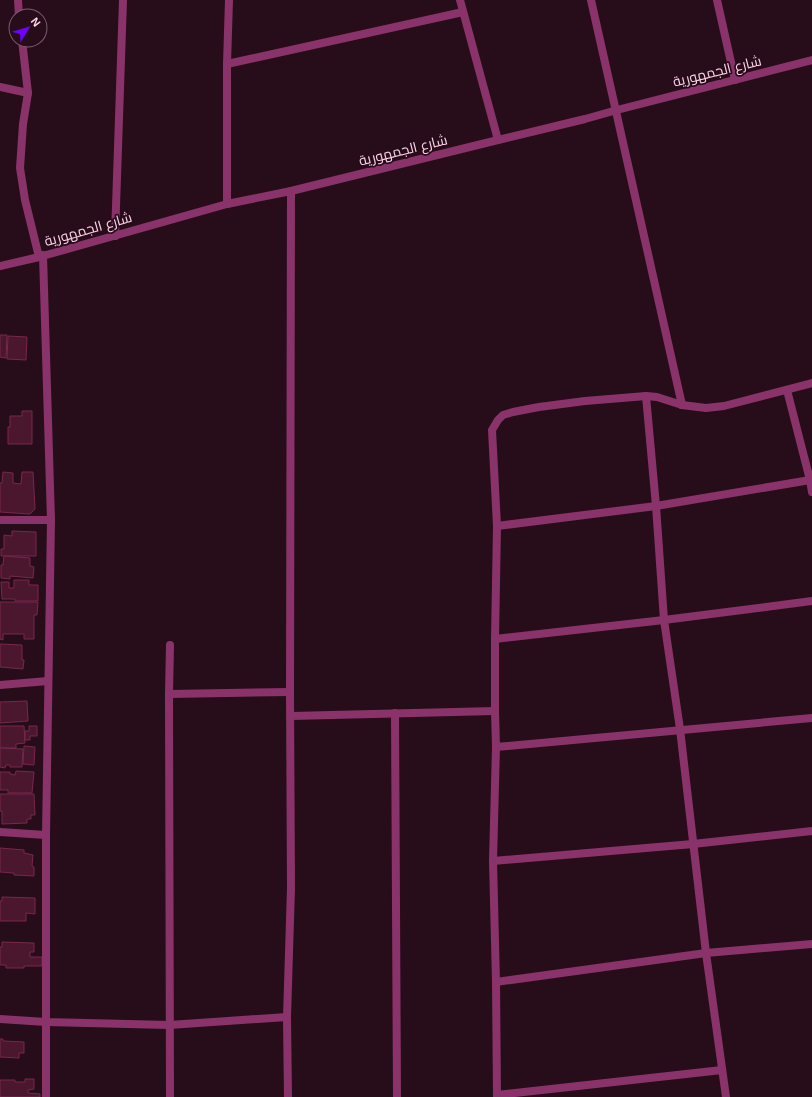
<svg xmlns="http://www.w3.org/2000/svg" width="812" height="1097" font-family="Helvetica,Cairo,sans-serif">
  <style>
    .building { fill: #4a172e; stroke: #78274d }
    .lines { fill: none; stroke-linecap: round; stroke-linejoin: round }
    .minor { stroke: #8a336a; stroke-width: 8 }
    .labels { text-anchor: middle; stroke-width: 3.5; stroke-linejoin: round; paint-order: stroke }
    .street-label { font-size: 14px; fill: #ffd3eb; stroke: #270d1a }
  </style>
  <rect width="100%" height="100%" fill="#270d1a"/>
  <g class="building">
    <path d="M0 335H7L6 358 0 357Z"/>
    <path d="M8 336 27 337 26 360 7 359Z"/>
    <path d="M22 411H32V444H8V427H10V416H22Z"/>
    <path d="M3 472 13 473V483L21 484 22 472H33L35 509 30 514 0 512V483H2Z"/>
    <path d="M12 531 36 532V556H1V549H4V535L12 536Z"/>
    <path d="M4 556 30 558V566L34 567 33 578 10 576V579L1 578V565H3Z"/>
    <path d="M14 580H29V585H38V601H15V599H2L1 582H9V588H14Z"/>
    <path d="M0 602H38L37 615H34V639H24V634H3V640L0 639Z"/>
    <path d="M0 644 22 645V660H24L23 669 0 667Z"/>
    <path d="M27 701 28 721 0 723V702Z"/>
    <path d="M0 726H24L25 743 16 744V748H0Z"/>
    <path d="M29 726H37V736H30V740H25V731H29Z"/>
    <path d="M24 746 35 747 34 765 23 764Z"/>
    <path d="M0 748 23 749 22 767H10V765H6L5 768 0 767Z"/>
    <path d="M16 771 34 772 32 793H8V790H0V772H10V774L15 775Z"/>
    <path d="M0 794H34L35 815H31V819H27V823L2 824V811H0Z"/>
    <path d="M0 848 24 850V853L33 855 32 866 34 867V876L14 875V873L0 872Z"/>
    <path d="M2 897 35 898V914L26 913V921H0V901H2Z"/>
    <path d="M2 942 34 943V952H30V957H42V966H24V968H6V965H0V947H2Z"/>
    <path d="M0 1039H3V1041L24 1042V1053H19V1058L0 1057Z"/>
    <path d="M25 1079H34V1089L28 1090V1093L40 1094V1097H0V1080H15V1082H25Z"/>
  </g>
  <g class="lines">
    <g class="minor">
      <path d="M18 0 19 16"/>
      <path d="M460 0 498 140"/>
      <path d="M591 0 682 405"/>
      <path d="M717 0 735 80"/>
      <path d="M22 40 28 93 23 124 20 168 25 200 39 257"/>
      <path d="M227 64 463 12"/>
      <path d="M0 87 28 93"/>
      <path d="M227 204V64L229 0"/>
      <path d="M115 236 123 0"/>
      <path d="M43 255 51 520 46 835V1097"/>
      <path d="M0 266 39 257 227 204 291 191 498 140 585 119 617 110 812 60"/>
      <path d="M787 390 810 480 812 492"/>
      <path d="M646 396 656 506 664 620 680 729 706 953 726 1097"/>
      <path d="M0 520H51"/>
      <path d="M497 526 656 506 810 480"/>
      <path d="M495 639 664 620 812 601"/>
      <path d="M0 685 48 681"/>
      <path d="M169 694 290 692"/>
      <path d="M395 713 397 1097"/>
      <path d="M291 716 495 711"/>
      <path d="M496 747 812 718"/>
      <path d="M0 832 46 835"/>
      <path d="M493 861 693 844 812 831"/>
      <path d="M496 982 706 953 812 944"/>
      <path d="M0 1019 46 1022 169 1025 287 1017"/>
      <path d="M497 1095 722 1070"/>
      <path d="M170 1097 169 694 170 645"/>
      <path d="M288 1097 287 1017 291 888 290 692 291 191"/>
      <path d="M497 1097 496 982 493 861 496 747 495 711V639L497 526 492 430 498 420 503 415 513 412 539 407 585 401 646 396 657 397 682 405 706 408 724 406 812 383"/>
    </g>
  </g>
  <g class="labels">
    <g class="street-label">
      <text transform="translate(717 71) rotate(-14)" y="5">شارع الجمهورية</text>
      <text transform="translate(403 150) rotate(-14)" y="5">شارع الجمهورية</text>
      <text transform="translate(88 229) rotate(-16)" y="5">شارع الجمهورية</text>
    </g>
  </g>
  <g transform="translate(28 28) rotate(52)"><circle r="19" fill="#270d1a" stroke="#7d5c6e"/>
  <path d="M0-3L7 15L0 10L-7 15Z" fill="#6e00fe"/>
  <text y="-6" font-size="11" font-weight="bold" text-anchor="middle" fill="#ffd3eb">N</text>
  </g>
</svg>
